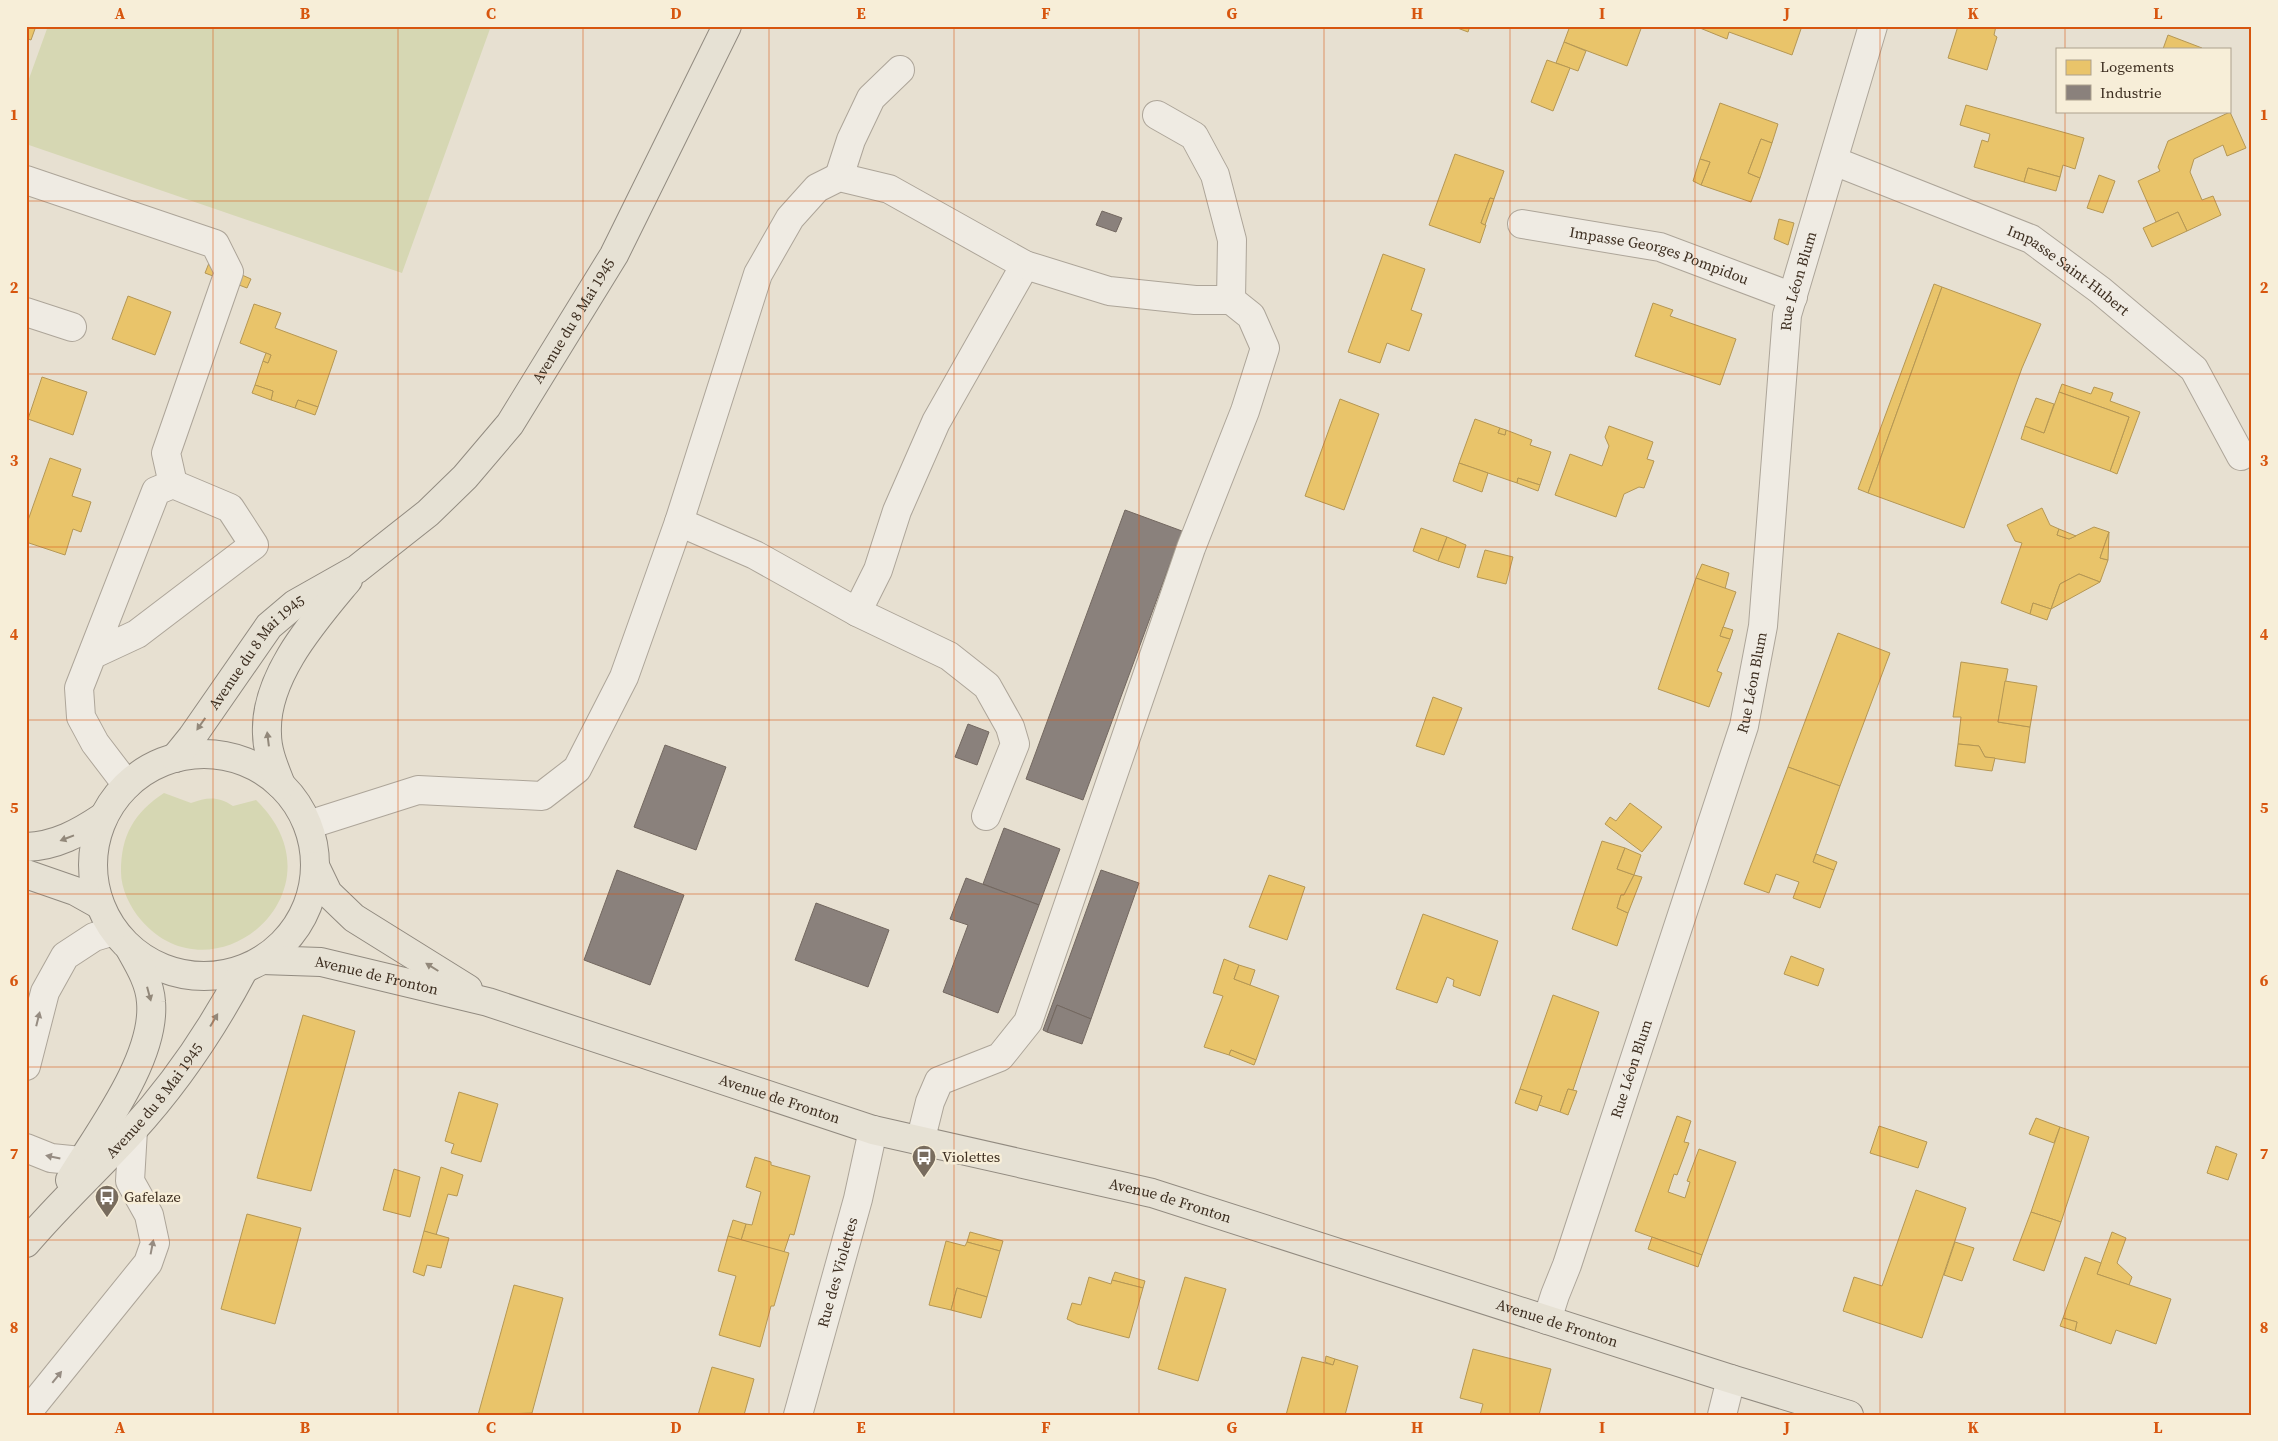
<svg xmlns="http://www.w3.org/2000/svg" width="2278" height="1441" font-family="'Source Serif 4',serif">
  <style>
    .green { fill: #d6d7b3 }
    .homes { fill: #e9c46a; stroke: #b59754 }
    .industry { fill: #8a817c; stroke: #736860 }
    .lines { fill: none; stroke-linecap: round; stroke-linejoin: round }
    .minor-casing { stroke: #ada599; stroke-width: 30 }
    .major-casing { stroke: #928b80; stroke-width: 30 }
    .minor { stroke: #efebe3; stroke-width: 28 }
    .major { stroke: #e6e1d4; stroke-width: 28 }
    .oneway { fill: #92887a }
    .oneway2 { fill: #968c82 }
    .grid { fill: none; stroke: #d7550e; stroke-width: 1; stroke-opacity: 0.55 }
    .labels { text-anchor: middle; stroke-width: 5; stroke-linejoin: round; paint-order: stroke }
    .street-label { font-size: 15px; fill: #3d2e20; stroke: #f7eed8 }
    .poi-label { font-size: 15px; fill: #3d2e20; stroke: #f7eed8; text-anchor: start }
    .neatline { fill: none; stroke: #d7550e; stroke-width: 2 }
    .grid-label { font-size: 16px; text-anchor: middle; font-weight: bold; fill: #d7550e }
  </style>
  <rect width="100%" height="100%" fill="#e7e0d1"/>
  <g class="green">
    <path d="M48 26H491L402 273 26 144V87Z"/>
    <path d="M164 793 191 803C207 797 218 796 233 806L256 800C349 890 214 1005 141 920 130 907 121 889 121 872 121 835 134 813 164 793Z"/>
  </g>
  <g class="homes">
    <path d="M26 26H36L31 40 26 38Z"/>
    <path d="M1452 26H1470L1468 32Z"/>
    <path d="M1570 26H1642L1627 66 1564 42Z"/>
    <path d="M1695 26H1802L1792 55 1729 32 1727 39Z"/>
    <path d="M1958 26H1996L1994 35 1997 37 1987 70 1948 58Z"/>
    <path d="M2168 35 2202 48 2201 49H2163Z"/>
    <path d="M1564 42 1586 51 1578 71 1556 63Z"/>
    <path d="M1547 60 1570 68 1553 111 1531 102Z"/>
    <path d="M1720 103 1778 124 1772 143 1761 139 1748 173 1760 178 1751 202 1701 185 1710 162 1700 159Z"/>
    <path d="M1966 105 2084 138 2075 169 2063 165 2060 177 2028 168 2024 182 1974 167 1982 140 1988 142 1990 134 1960 125Z"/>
    <path d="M2230 112 2246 148 2227 156 2223 145 2194 159 2190 172 2202 200 2213 196 2221 215 2187 231 2178 212 2156 222 2138 181 2160 171 2158 167 2168 141Z"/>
    <path d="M1761 139 1772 143 1760 178 1748 173Z"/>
    <path d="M1455 154 1504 171 1494 199 1490 198 1481 223 1486 225 1480 243 1429 225Z"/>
    <path d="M1700 159 1710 162 1701 185 1693 181Z"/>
    <path d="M2028 168 2060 177 2056 191 2024 182Z"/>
    <path d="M2099 175 2115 181 2103 213 2087 208Z"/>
    <path d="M1490 198 1494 199 1485 225 1481 223Z"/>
    <path d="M2178 212 2187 231 2152 247 2143 228Z"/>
    <path d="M1779 219 1794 223 1788 245 1774 239Z"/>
    <path d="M1383 254 1425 269 1411 310 1422 314 1409 351 1387 343 1380 363 1348 352Z"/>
    <path d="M209 263 217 266 213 276 205 273Z"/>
    <path d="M242 275 251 279 247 288 239 285Z"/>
    <path d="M1934 284 1942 287 1868 493 1858 489Z"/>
    <path d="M1942 287 2041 324 2022 368 1964 528 1868 493Z"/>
    <path d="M128 296 171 312 155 355 112 339Z"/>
    <path d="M1653 303 1673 310 1670 316 1736 339 1720 385 1635 356Z"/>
    <path d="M254 304 281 313 275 328 337 351 318 407 298 400 295 408 271 400 273 391 255 385 263 361 268 363 271 355 240 343Z"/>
    <path d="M266 353 271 355 268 363 263 361Z"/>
    <path d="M42 377 87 392 73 435 28 419Z"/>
    <path d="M2062 384 2091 394 2094 387 2113 393 2110 401 2140 412 2117 474 2110 471 2129 417 2059 392Z"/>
    <path d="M255 385 273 391 271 400 252 393Z"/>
    <path d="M2059 392 2129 417 2110 471 2021 439 2025 426 2044 433Z"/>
    <path d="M2036 398 2054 404 2044 433 2025 426Z"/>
    <path d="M1340 399 1379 414 1344 510 1305 496Z"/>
    <path d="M298 400 318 407 315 415 295 408Z"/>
    <path d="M1475 419 1500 428 1498 433 1505 435 1506 430 1532 440 1530 445 1551 452 1540 485 1518 478 1517 483 1459 463Z"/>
    <path d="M1609 426 1653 442 1647 459 1654 461 1644 488 1639 487 1624 494 1616 517 1555 495 1570 454 1602 466 1609 446 1605 437Z"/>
    <path d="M1500 428 1506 430 1505 435 1498 433Z"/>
    <path d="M50 458 81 469 72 496 91 502 81 532 73 529 65 555 26 542V526Z"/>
    <path d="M1459 463 1488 473 1482 492 1453 481Z"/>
    <path d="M1518 478 1540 485 1538 491 1517 483Z"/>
    <path d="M2042 508 2050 525 2059 529 2057 535 2069 539 2094 527 2109 532 2100 558 2108 560 2100 582 2079 574 2060 584 2051 609 2033 603 2030 614 2001 603 2022 543 2015 541 2007 525Z"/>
    <path d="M1421 528 1447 537 1438 561 1413 551Z"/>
    <path d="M2059 529 2076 536 2069 539 2057 535Z"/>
    <path d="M2109 532 2108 560 2100 558Z"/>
    <path d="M1447 537 1466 545 1459 568 1438 561Z"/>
    <path d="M1485 550 1513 557 1506 584 1477 577Z"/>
    <path d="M1702 564 1729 573 1725 589 1696 578Z"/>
    <path d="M2079 574 2100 582 2051 609 2060 584Z"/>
    <path d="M1696 578 1736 592 1720 636 1730 639 1717 671 1722 673 1709 707 1658 689Z"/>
    <path d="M2033 603 2051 609 2047 620 2030 614Z"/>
    <path d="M1723 627 1733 630 1730 639 1720 636Z"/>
    <path d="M1838 633 1890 653 1840 786 1788 767Z"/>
    <path d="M1961 662 2008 669 1998 722 2030 727 2025 763 1985 757 1979 746 1958 744 1961 717H1953Z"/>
    <path d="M2005 681 2037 686 2030 727 1998 722Z"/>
    <path d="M1433 697 1462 708 1444 755 1416 746Z"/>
    <path d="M1958 744 1979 746 1985 757 1995 758 1992 771 1955 766Z"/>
    <path d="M1788 767 1840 786 1813 862 1834 870 1820 908 1793 898 1799 882 1776 874 1769 893 1744 884Z"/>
    <path d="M1630 803 1662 827 1642 852 1605 824 1610 817 1616 821Z"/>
    <path d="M1602 841 1625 848 1617 869 1634 875 1624 895H1621L1617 908 1628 913 1617 946 1572 929Z"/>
    <path d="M1625 848 1641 855 1634 875 1617 869Z"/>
    <path d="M1816 854 1837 862 1834 870 1813 862Z"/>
    <path d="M1269 875 1305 887 1287 940 1249 927Z"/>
    <path d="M1634 875 1642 877 1628 913 1617 908 1621 895H1624Z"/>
    <path d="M1423 914 1498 941 1480 996 1453 986 1454 980 1447 977 1437 1003 1396 989Z"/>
    <path d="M1791 956 1824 969 1818 986 1784 974Z"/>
    <path d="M1224 959 1239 965 1234 979 1279 996 1256 1060 1231 1050 1229 1055 1204 1047 1223 996 1213 993Z"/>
    <path d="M1239 965 1255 970 1250 985 1234 979Z"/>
    <path d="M1553 995 1599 1012 1573 1090 1568 1089 1560 1112 1539 1105 1542 1096 1520 1089Z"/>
    <path d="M303 1015 355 1031 311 1191 257 1178Z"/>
    <path d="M1231 1050 1256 1060 1254 1065 1229 1055Z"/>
    <path d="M1520 1089 1542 1096 1537 1111 1515 1103Z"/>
    <path d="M1568 1089 1577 1091 1568 1115 1560 1112Z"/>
    <path d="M459 1092 498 1104 481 1162 451 1153 454 1144 445 1141Z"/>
    <path d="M1677 1116 1691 1121 1684 1142 1689 1143 1677 1175 1674 1174 1668 1192 1685 1198 1690 1182 1687 1181 1699 1149 1736 1162 1702 1255 1635 1231Z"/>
    <path d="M2036 1118 2060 1127 2054 1143 2029 1134Z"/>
    <path d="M1879 1126 1927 1142 1918 1168 1870 1153Z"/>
    <path d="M2060 1127 2089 1137 2061 1222 2031 1212Z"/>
    <path d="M2216 1146 2237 1154 2228 1180 2207 1173Z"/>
    <path d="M755 1157 771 1162V1165L810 1176 794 1235 790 1234 784 1252 741 1240 746 1224 752 1225 761 1192 746 1187Z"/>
    <path d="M441 1167 463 1175 457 1196 448 1194 436 1235 424 1231Z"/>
    <path d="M394 1169 420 1177 410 1217 383 1210Z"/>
    <path d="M1916 1190 1966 1208 1922 1338 1843 1311 1854 1277 1882 1286Z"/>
    <path d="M2031 1212 2061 1222 2044 1271 2013 1260Z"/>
    <path d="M247 1214 301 1228 275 1324 221 1309Z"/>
    <path d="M733 1220 746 1224 741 1240 728 1236Z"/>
    <path d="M424 1231 449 1238 441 1268 427 1265 424 1276 413 1272Z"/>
    <path d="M970 1232 1003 1241 1000 1251 967 1242Z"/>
    <path d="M2112 1232 2126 1238 2117 1263 2132 1277 2129 1285 2097 1274Z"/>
    <path d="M728 1236 789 1253 774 1306H771L760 1347 719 1335 736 1276 718 1271Z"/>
    <path d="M1652 1237 1702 1255 1698 1267 1648 1249Z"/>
    <path d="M946 1241 965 1246 967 1242 1000 1251 987 1297 957 1288 951 1310 929 1305Z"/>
    <path d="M1955 1242 1974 1248 1962 1281 1944 1275Z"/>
    <path d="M2085 1257 2101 1263 2097 1274 2171 1299 2156 1344 2116 1330 2111 1344 2075 1331 2077 1322 2063 1318Z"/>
    <path d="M1115 1272 1145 1281 1143 1288 1112 1280Z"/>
    <path d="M1089 1277 1111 1284 1112 1280 1143 1288 1129 1338 1077 1324 1067 1319 1072 1303 1081 1305Z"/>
    <path d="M1185 1277 1226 1289 1198 1381 1158 1369Z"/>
    <path d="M514 1285 563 1298 532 1413 478 1415Z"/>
    <path d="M957 1288 987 1297 981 1318 951 1310Z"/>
    <path d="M2063 1318 2077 1322 2075 1331 2060 1326Z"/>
    <path d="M1473 1349 1551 1369 1539 1415H1480L1483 1404 1460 1398Z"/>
    <path d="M1326 1356 1335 1359 1333 1365 1325 1362Z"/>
    <path d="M1302 1357 1333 1365 1335 1359 1358 1366 1345 1415H1286Z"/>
    <path d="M712 1367 754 1379 744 1415H698Z"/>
  </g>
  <g class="industry">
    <path d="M1102 211 1122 218 1116 232 1096 225Z"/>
    <path d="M1125 510 1182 531 1083 800 1026 779Z"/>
    <path d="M968 724 989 732 977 765 955 757Z"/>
    <path d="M665 745 726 767 696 850 634 827Z"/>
    <path d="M1004 828 1060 849 1039 905 983 884Z"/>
    <path d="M617 870 684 895 650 985 584 960Z"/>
    <path d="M1101 870 1139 883 1091 1019 1057 1005 1047 1032 1043 1030Z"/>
    <path d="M966 878 1039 905 998 1013 943 992 968 925 950 919Z"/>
    <path d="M816 903 889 930 868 987 795 960Z"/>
    <path d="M1057 1005 1091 1019 1082 1044 1047 1032Z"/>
  </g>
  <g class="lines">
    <defs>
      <g id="minor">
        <path d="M1157 115 1194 136 1215 175 1232 240 1231 300"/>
        <path id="s1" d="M1834 161 2031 239 2100 290 2194 369 2241 456"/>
        <path d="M839 177 851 140 871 98 900 70"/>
        <path d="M26 180 215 244 229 272 166 453 173 484"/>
        <path id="s2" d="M1522 224 1660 247 1793 297"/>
        <path d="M26 312 72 327"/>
        <path d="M679 522 755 555 857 612 949 656 987 686 1010 727 1015 744 986 816"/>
        <path d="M857 612 878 570 897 511 936 422 1025 265"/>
        <path d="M94 654 137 634 254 545 230 508 173 484 156 491 79 688 81 717 95 743 127 785"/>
        <path d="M308 825 418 790 542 796 577 769 624 677 679 522 758 274 790 218 817 188 839 177 889 189 1025 265 1109 291 1195 300H1231L1251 316 1265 348 1245 411 1191 548 1028 1022 1000 1057 939 1081 930 1102 920 1142"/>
        <path d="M26 1066 45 992 65 956 94 937 114 931"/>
        <path d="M26 1148 51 1158 81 1161"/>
        <path id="s3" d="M1547 1320 1555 1295 1567 1265 1744 726 1763 626 1787 315 1873 26"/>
        <path d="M26 1414 148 1263 155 1243 149 1215 130 1181 133 1130"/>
        <path id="s4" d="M798 1415 858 1199 873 1130"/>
        <path d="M1722 1415 1731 1379"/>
      </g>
      <g id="major">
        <circle cx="204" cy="865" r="111"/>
        <path id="s5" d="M175 758 192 737 269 626 295 604 357 569 428 513 465 477 510 424 614 255 727 26"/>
        <path d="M281 785C275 769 267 752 267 734 264 677 314 621 348 580"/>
        <path d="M26 847C56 846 79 833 103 817"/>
        <path d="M315 866 328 893 354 918 468 989"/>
        <path d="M26 874 75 891 100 905"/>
        <path id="s6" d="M262 960 321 962 488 1002 873 1130 1152 1193 1731 1379 1849 1415"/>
        <path d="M70 1180C99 1132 156 1058 151 1002 150 983 139 965 130 949"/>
        <path id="s7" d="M26 1243C59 1204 97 1169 131 1132 176 1083 213 1028 244 969"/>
      </g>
    </defs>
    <use href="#minor" class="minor-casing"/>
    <use href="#major" class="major-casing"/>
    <use href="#minor" class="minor"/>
    <use href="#major" class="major"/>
  </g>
  <defs><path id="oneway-solid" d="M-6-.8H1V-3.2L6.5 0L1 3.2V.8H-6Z" transform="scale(1.25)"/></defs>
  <g class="oneway">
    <use href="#oneway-solid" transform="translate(201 724) rotate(125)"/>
    <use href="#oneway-solid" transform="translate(268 739) rotate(-97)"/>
    <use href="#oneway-solid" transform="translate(67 838) rotate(159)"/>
    <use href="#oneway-solid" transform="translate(432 967) rotate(-148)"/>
    <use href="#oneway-solid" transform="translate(149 994) rotate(75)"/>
    <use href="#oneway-solid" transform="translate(214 1020) rotate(-59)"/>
  </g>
  <g class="oneway2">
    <use href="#oneway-solid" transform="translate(38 1019) rotate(-76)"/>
    <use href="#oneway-solid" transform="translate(53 1157) rotate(-168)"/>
    <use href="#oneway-solid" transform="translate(152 1247) rotate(-79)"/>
    <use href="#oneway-solid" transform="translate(57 1377) rotate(-51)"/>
  </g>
  <path class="grid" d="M213 26V1415M398 26V1415M583 26V1415M769 26V1415M954 26V1415M1139 26V1415M1324 26V1415M1510 26V1415M1695 26V1415M1880 26V1415M2065 26V49M2065 111V1415M26 201H2252M26 374H2252M26 547H2252M26 720H2252M26 894H2252M26 1067H2252M26 1240H2252"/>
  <defs>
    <symbol id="bus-pin" viewBox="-11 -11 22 30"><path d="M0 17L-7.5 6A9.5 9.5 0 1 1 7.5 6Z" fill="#786c5e" stroke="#f7eed8"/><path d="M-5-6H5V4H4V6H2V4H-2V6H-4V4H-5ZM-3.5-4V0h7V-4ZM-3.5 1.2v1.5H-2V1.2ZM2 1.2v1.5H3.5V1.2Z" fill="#fff"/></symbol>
  </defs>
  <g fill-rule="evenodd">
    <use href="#bus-pin" x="910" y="1143" width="28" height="38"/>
    <use href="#bus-pin" x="93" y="1183" width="28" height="38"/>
  </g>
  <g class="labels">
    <g class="street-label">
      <text dy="5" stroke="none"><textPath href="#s2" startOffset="141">Impasse Georges Pompidou</textPath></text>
      <text dy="5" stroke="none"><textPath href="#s1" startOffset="260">Impasse Saint-Hubert</textPath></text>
      <text dy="5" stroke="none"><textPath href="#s3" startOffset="1075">Rue Léon Blum</textPath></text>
      <text dy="5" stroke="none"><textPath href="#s5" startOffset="600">Avenue du 8 Mai 1945</textPath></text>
      <text dy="5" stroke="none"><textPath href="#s5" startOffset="134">Avenue du 8 Mai 1945</textPath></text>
      <text dy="5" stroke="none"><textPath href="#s3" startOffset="670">Rue Léon Blum</textPath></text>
      <text dy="5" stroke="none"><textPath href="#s6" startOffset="116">Avenue de Fronton</textPath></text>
      <text dy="5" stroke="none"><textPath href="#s3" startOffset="265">Rue Léon Blum</textPath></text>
      <text dy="5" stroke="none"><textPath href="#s7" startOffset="192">Avenue du 8 Mai 1945</textPath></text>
      <text dy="5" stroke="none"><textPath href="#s6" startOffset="538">Avenue de Fronton</textPath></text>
      <text dy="5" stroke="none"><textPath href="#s6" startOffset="942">Avenue de Fronton</textPath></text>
      <text dy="5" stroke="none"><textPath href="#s4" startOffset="148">Rue des Violettes</textPath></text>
      <text dy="5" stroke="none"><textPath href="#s6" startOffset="1348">Avenue de Fronton</textPath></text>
    </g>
    <g class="poi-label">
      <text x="942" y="1162">Violettes</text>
      <text x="124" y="1202">Gafelaze</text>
    </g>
  </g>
  <rect width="2278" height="1441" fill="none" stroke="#f7eed8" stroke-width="55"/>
  <rect x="2056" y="48" width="175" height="65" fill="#f7eed8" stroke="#ada18e"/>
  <rect x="2066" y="60" width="25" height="15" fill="#e9c46a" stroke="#ada18e"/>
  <text x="2100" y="72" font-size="15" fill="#3d2e20">Logements</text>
  <rect x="2066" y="85" width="25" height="15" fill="#8a817c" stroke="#ada18e"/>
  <text x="2100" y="98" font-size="15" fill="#3d2e20">Industrie</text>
  <rect x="28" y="28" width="2222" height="1386" class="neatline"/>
  <g class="grid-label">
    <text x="120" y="19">A</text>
    <text x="305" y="19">B</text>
    <text x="491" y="19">C</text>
    <text x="676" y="19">D</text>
    <text x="861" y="19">E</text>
    <text x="1046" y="19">F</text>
    <text x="1232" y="19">G</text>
    <text x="1417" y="19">H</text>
    <text x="1602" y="19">I</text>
    <text x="1787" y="19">J</text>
    <text x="1973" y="19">K</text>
    <text x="2158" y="19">L</text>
    <text x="14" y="120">1</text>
    <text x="2264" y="120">1</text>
    <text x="14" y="293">2</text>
    <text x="2264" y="293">2</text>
    <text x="14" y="466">3</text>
    <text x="2264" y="466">3</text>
    <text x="14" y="640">4</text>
    <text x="2264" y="640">4</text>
    <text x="14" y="813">5</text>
    <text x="2264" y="813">5</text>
    <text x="14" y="986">6</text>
    <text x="2264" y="986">6</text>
    <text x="14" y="1159">7</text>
    <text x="2264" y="1159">7</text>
    <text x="14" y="1333">8</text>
    <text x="2264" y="1333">8</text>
    <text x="120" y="1433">A</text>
    <text x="305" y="1433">B</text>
    <text x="491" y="1433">C</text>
    <text x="676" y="1433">D</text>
    <text x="861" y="1433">E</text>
    <text x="1046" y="1433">F</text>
    <text x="1232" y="1433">G</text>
    <text x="1417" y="1433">H</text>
    <text x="1602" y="1433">I</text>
    <text x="1787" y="1433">J</text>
    <text x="1973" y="1433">K</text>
    <text x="2158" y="1433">L</text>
  </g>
</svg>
